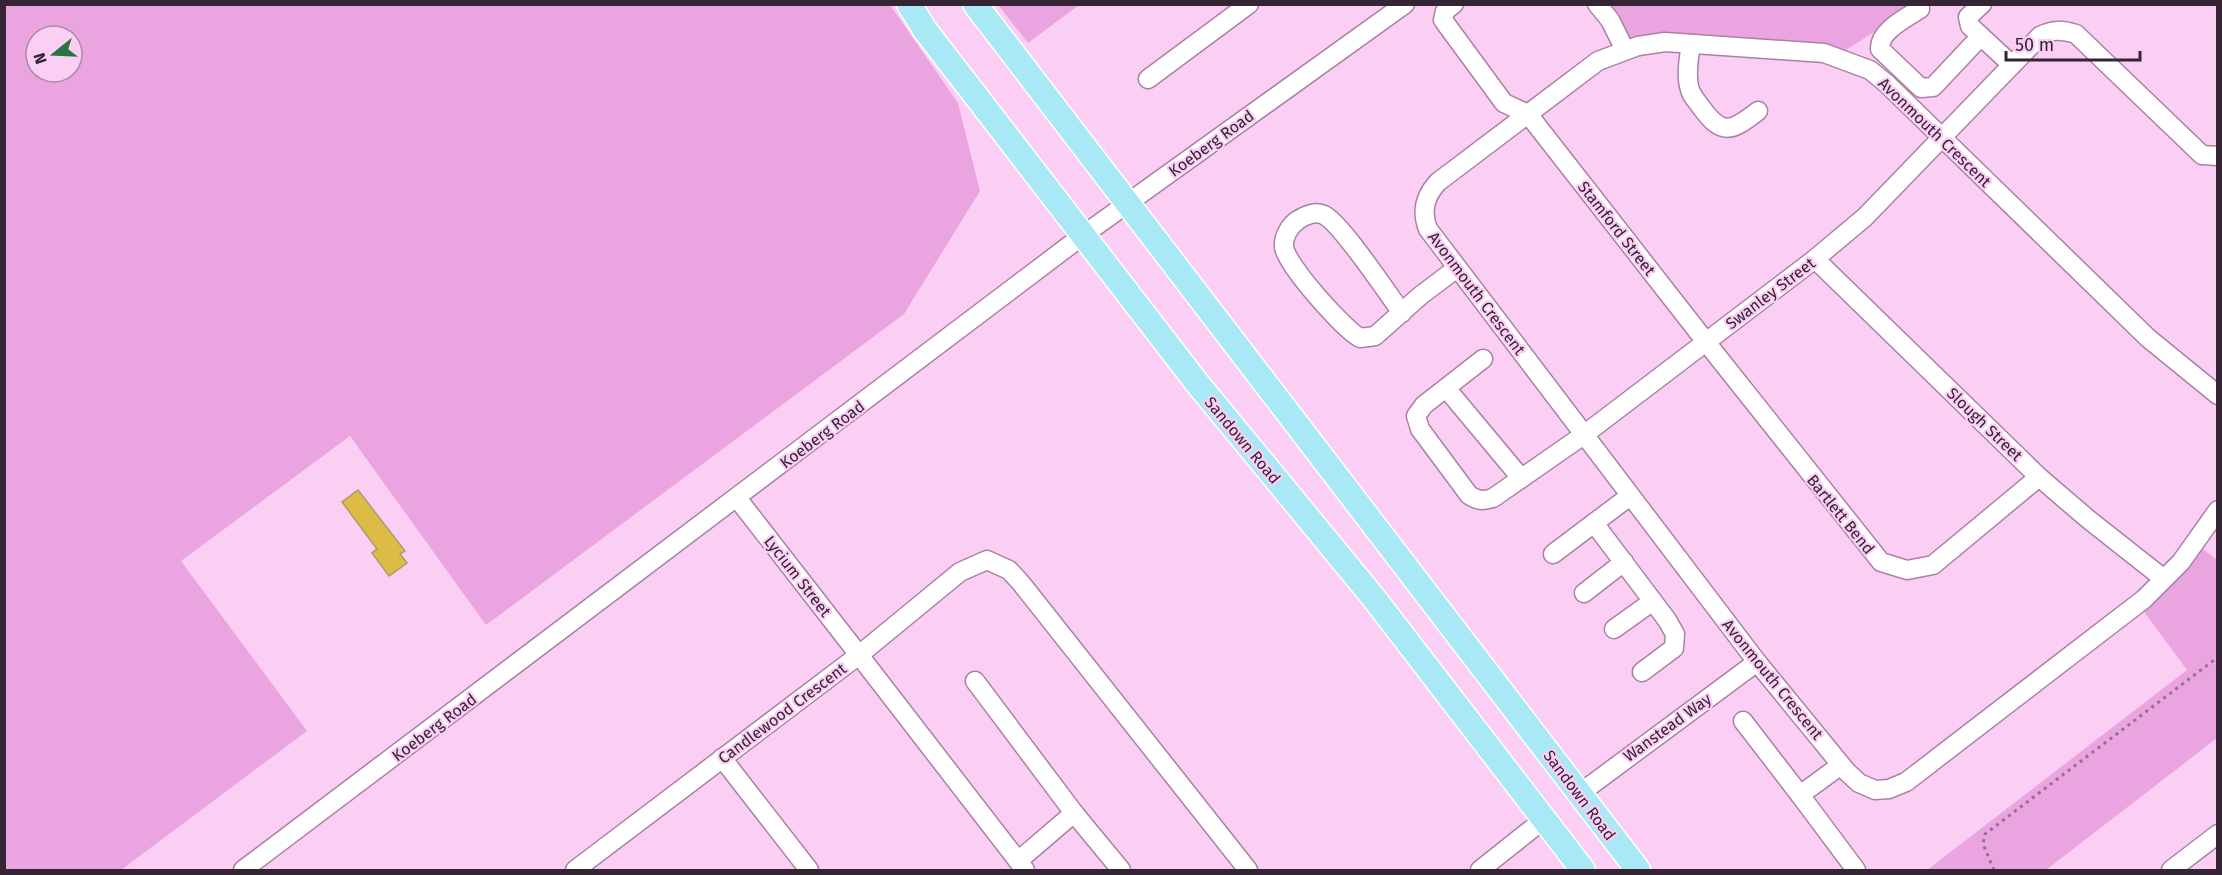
<svg xmlns="http://www.w3.org/2000/svg" width="2222" height="875" font-family="'Fira Sans',sans-serif">
  <style>
    .green { fill: #eaa4e0; fill-rule: evenodd }
    .building { fill: #debb47; stroke: #ad9c6a; stroke-width: 1.5 }
    .lines { fill: none; stroke-linecap: round; stroke-linejoin: round }
    .minor-casing { stroke: #aa81a4; stroke-width: 21 }
    .major-casing { stroke: #fff; stroke-width: 27 }
    .path { stroke: #90728c; stroke-width: 3; stroke-dasharray: 3 4.5; stroke-linecap: butt }
    .minor { stroke: #fff; stroke-width: 18 }
    .major { stroke: #a9e9f5; stroke-width: 24 }
    .labels { text-anchor: middle; stroke-width: 4.5; stroke-linejoin: round; paint-order: stroke }
    .street-label { font-size: 16px; fill: #352433; stroke: #fbcef4 }
  </style>
  <rect width="100%" height="100%" fill="#fbcef4"/>
  <g class="green">
    <path d="M5 4 890 5 958 103 980 191 904 314 486 625 350 436 181 561 307 731 121 870H5ZM36 36H72V72H36Z"/>
    <path d="M998 5H1079L1028 43Z"/>
    <path d="M1606 5H1916L1843 52 1668 34 1631 38Z"/>
    <path d="M2200 547 2217 560V738L2046 870H1927L2187 670 2142 609Z"/>
  </g>
  <path class="building" d="M358 490 405 551 400 554 407 563 389 576 372 553 377 549 342 502Z"/>
  <g class="lines">
    <defs>
      <g id="minor">
        <path d="M1454 4 1445 11 1443 20 1504 103 1528 114 1706 342 1881 562 1907 570 1933 565 2039 477"/>
        <path d="M1597 4 1610 20 1625 50"/>
        <path d="M1982 4 1968 17 1970 26 2012 65"/>
        <path d="M1920 9C1906 18 1879 31 1880 49L1921 88 1933 87 1981 36"/>
        <path d="M1691 44C1689 57 1686 73 1689 86 1690 94 1696 100 1701 107 1722 136 1731 132 1758 111"/>
        <path d="M1148 79 1249 4"/>
        <path d="M1815 259 2039 477 2088 519 2164 579"/>
        <path d="M1402 313C1388 294 1341 223 1324 215 1316 211 1305 215 1298 220 1290 225 1283 237 1284 247 1287 266 1343 328 1360 338L1375 336 1420 296 1457 268"/>
        <path d="M1483 359 1424 405 1416 416 1420 429 1469 495C1478 501 1483 501 1493 498L1585 434 1815 259 1865 217 2040 36C2053 29 2062 30 2076 34L2202 155 2218 156"/>
        <path d="M1446 388 1521 478"/>
        <path d="M2218 395 2148 338 1887 84 1870 70 1824 53 1665 42 1638 46 1598 61 1438 182C1425 196 1421 211 1428 229L1757 662 1847 772 1859 783 1875 790 1889 789 1906 782 2144 599 2181 562 2218 510"/>
        <path d="M737 498 859 655 960 572 987 560 1009 570 1021 583 1248 870"/>
        <path d="M1594 523 1630 496"/>
        <path d="M1553 554 1594 523 1667 620 1675 634 1674 648 1642 672"/>
        <path d="M1584 593 1624 562"/>
        <path d="M1614 629 1653 601"/>
        <path d="M975 681 1074 813 1018 861"/>
        <path d="M1743 721 1800 795"/>
        <path d="M722 758 809 870"/>
        <path d="M1841 765 1800 795 1856 870"/>
        <path d="M1579 794 1757 662"/>
        <path d="M1074 813 1121 870"/>
        <path d="M243 870 1082 236 1405 4"/>
        <path d="M575 870 859 655 1025 870"/>
        <path d="M1480 870 1543 820"/>
        <path d="M2171 870 2218 834"/>
      </g>
      <g id="major">
        <path d="M909 4 925 30 1197 383 1373 597 1583 870"/>
        <path d="M975 4 1638 870"/>
      </g>
    </defs>
    <use href="#minor" class="minor-casing"/>
    <use href="#major" class="major-casing"/>
    <path class="path" d="M1994 870 1983 844 1985 834 2218 657"/>
    <use href="#minor" class="minor"/>
    <use href="#major" class="major"/>
  </g>
  <g class="labels">
    <g class="street-label">
      <text transform="translate(1935 132) rotate(44)" y="6">Avonmouth Crescent</text>
      <text transform="translate(1211 143) rotate(-36)" y="6">Koeberg Road</text>
      <text transform="translate(1617 228) rotate(52)" y="6">Stamford Street</text>
      <text transform="translate(1477 293) rotate(53)" y="6">Avonmouth Crescent</text>
      <text transform="translate(1770 293) rotate(-37)" y="6">Swanley Street</text>
      <text transform="translate(1985 424) rotate(44)" y="6">Slough Street</text>
      <text transform="translate(822 434) rotate(-37)" y="6">Koeberg Road</text>
      <text transform="translate(1243 440) rotate(50)" y="6">Sandown Road</text>
      <text transform="translate(1841 514) rotate(51)" y="6">Bartlett Bend</text>
      <text transform="translate(798 576) rotate(52)" y="6">Lycium Street</text>
      <text transform="translate(1773 679) rotate(51)" y="6">Avonmouth Crescent</text>
      <text transform="translate(782 713) rotate(-37)" y="6">Candlewood Crescent</text>
      <text transform="translate(434 727) rotate(-37)" y="6">Koeberg Road</text>
      <text transform="translate(1667 727) rotate(-36)" y="6">Wanstead Way</text>
      <text transform="translate(1580 795) rotate(53)" y="6">Sandown Road</text>
    </g>
  </g>
  <rect width="2222" height="875" fill="none" stroke="#352433" stroke-width="12"/>
  <g transform="translate(54 54) rotate(252)"><circle r="28" fill="#fbcef4" stroke="#ac8aa7" stroke-width="1.5"/>
  <path d="M0-4.5L10 22L0 15L-10 22Z" fill="#297443"/>
  <text y="-9" font-size="16" font-weight="bold" text-anchor="middle" fill="#352433">N</text>
  </g>
  <path d="M2006 51v9h134v-9" fill="none" stroke="#352433" stroke-width="3"/>
  <text x="2015" y="51" font-size="18" fill="#352433" stroke="#fbcef4" stroke-width="4.5" paint-order="stroke">50 m</text>
</svg>
